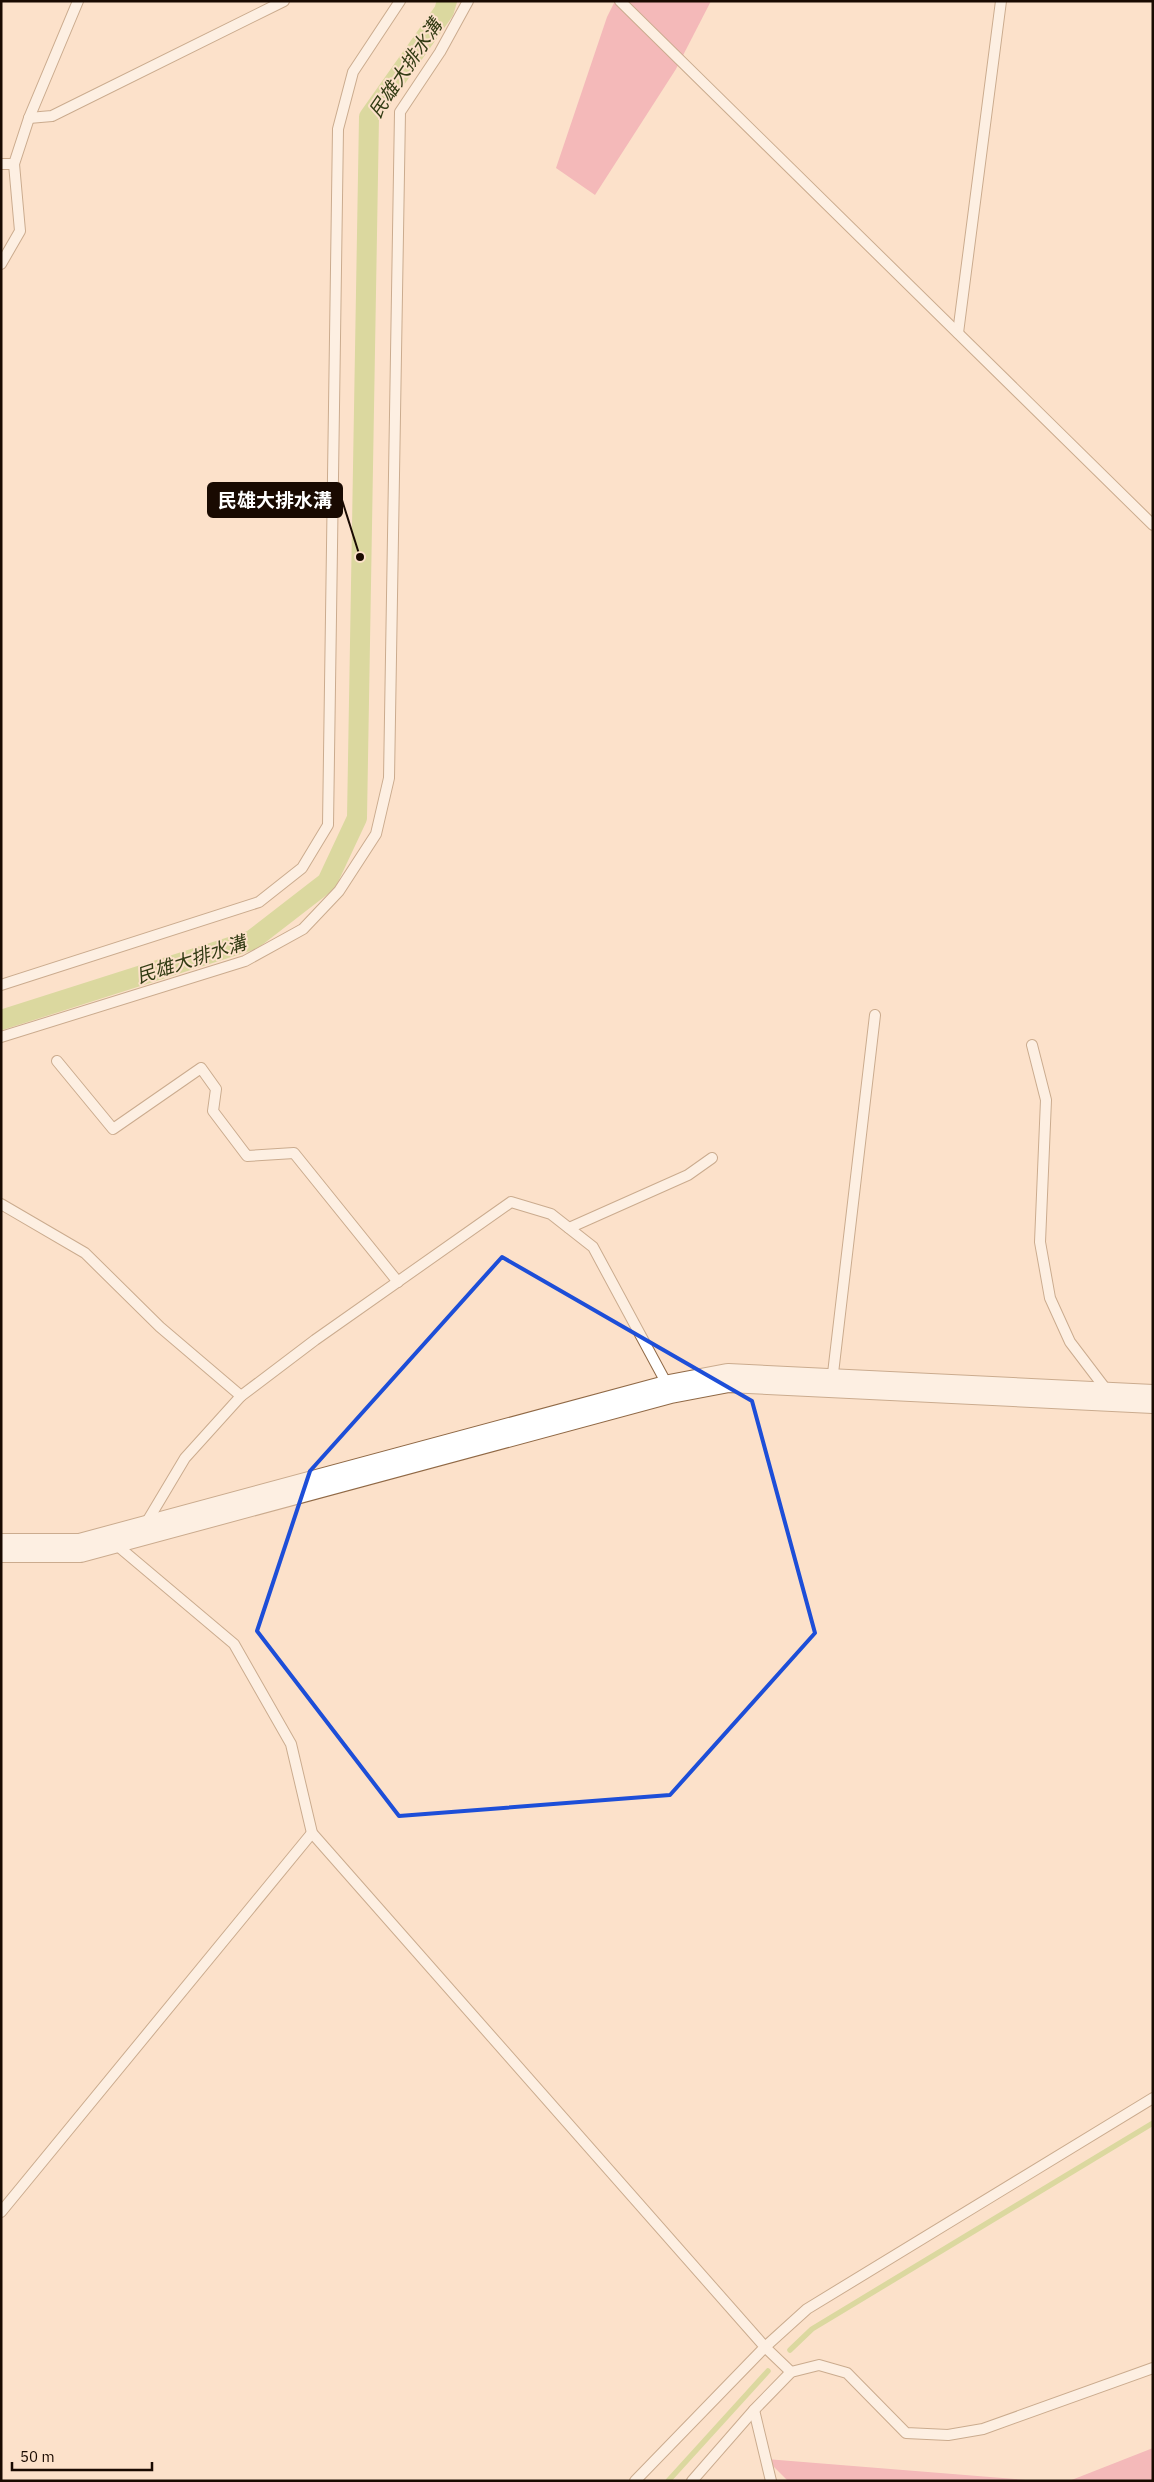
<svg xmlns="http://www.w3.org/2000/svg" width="1154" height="2482" font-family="'IBM Plex Sans','Noto Sans TC',sans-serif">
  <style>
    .forest { fill: #ea87a5 }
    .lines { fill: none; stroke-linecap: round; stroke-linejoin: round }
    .stream { stroke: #b3cc6c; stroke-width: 5.5 }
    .canal { stroke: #b3cc6c; stroke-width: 20 }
    .lane-casing { stroke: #906946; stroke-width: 12 }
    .secondary-casing { stroke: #906946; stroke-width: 30 }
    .lane { stroke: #fff; stroke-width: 10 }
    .secondary { stroke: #fff; stroke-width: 28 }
    .marked { fill: none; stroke: #1d4ed8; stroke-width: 4; stroke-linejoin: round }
    .labels { text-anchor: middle; stroke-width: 4; stroke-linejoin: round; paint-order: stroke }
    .water-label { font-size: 19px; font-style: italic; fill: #333c14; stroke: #fce1ca }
    .leader { fill: none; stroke: #190a01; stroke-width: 2 }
    .callout-dot { fill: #190a01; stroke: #fce1ca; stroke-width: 2 }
    .callout { fill: #190a01; stroke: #190a01; stroke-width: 2 }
    .callout-label { font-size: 19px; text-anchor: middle; font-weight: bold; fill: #fff }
  </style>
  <rect width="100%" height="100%" fill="#fce1ca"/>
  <g class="forest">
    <path d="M615 1H711L676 69 595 195 556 168 607 17Z"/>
    <path d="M1153 2448V2481H1069Z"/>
    <path d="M766 2459 1039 2481H788Z"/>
  </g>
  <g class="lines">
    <g class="stream">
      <path d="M790 2350 812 2329 1153 2123"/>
      <path d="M668 2481 768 2371"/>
    </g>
    <path class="canal" d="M1 1020 252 940 327 882 357 818 369 117 444 11 447 1"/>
    <defs>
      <g id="lane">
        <path d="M620 1 1153 525"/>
        <path d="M29 118 52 116 284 1"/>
        <path d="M1 164H14L29 118 78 1"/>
        <path d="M1 264 20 231 14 164"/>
        <path d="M958 333 1001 1"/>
        <path d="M1 985 259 902 302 868 328 825 338 129 353 72 400 1"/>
        <path d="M1 1037 245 961 303 929 339 891 376 834 389 778 400 112 440 52 468 1"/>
        <path d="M1032 1045 1046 1100 1040 1242 1050 1298 1070 1342 1108 1392"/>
        <path d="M57 1061 113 1129 201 1068 216 1089 213 1111 247 1156 294 1153 398 1282"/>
        <path d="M1 1204 85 1253 160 1327 241 1396"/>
        <path d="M569 1228 688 1175 712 1158"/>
        <path d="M832 1382 875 1015"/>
        <path d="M145 1525 185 1458 241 1396 315 1340 511 1202 551 1214 593 1247 669 1388"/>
        <path d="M113 1542 234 1644 291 1744 312 1833 765 2347 635 2481"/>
        <path d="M1 2212 312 1833"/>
        <path d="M791 2372 765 2347 807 2309 1153 2098"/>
        <path d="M754 2410 771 2481"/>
        <path d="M692 2481 754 2410 791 2372 819 2365 847 2373 906 2433 948 2435 983 2429 1153 2368"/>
      </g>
      <path id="secondary" d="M1 1548H80L670 1389 728 1378 1153 1399"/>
    </defs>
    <use href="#lane" class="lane-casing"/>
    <use href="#secondary" class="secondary-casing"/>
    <use href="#lane" class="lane"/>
    <use href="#secondary" class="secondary"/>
  </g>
  <path d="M0 0H1154V2482H0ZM502 1257 752 1401 815 1633 670 1795 399 1816 257 1631 310 1471Z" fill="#fce1ca" fill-opacity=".55" fill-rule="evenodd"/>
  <path class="marked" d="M502 1257 752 1401 815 1633 670 1795 399 1816 257 1631 310 1471Z"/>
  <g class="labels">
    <g class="water-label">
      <text transform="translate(405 68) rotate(-56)" y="7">民雄大排水溝</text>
      <text transform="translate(191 959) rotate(-18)" y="7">民雄大排水溝</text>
    </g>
  </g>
  <path class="leader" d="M360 557L342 500"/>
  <circle class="callout-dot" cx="360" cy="557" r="5"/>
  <rect class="callout" x="208" y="483" width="134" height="34" rx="5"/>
  <g class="callout-label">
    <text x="275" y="507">民雄大排水溝</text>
  </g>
  <rect width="1154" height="2482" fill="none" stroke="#190a01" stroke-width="5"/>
  <path d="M12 2462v8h140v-8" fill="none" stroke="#190a01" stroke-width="2.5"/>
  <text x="20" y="2462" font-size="15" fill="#190a01" stroke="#fce1ca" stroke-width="4" paint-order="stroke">50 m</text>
</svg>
